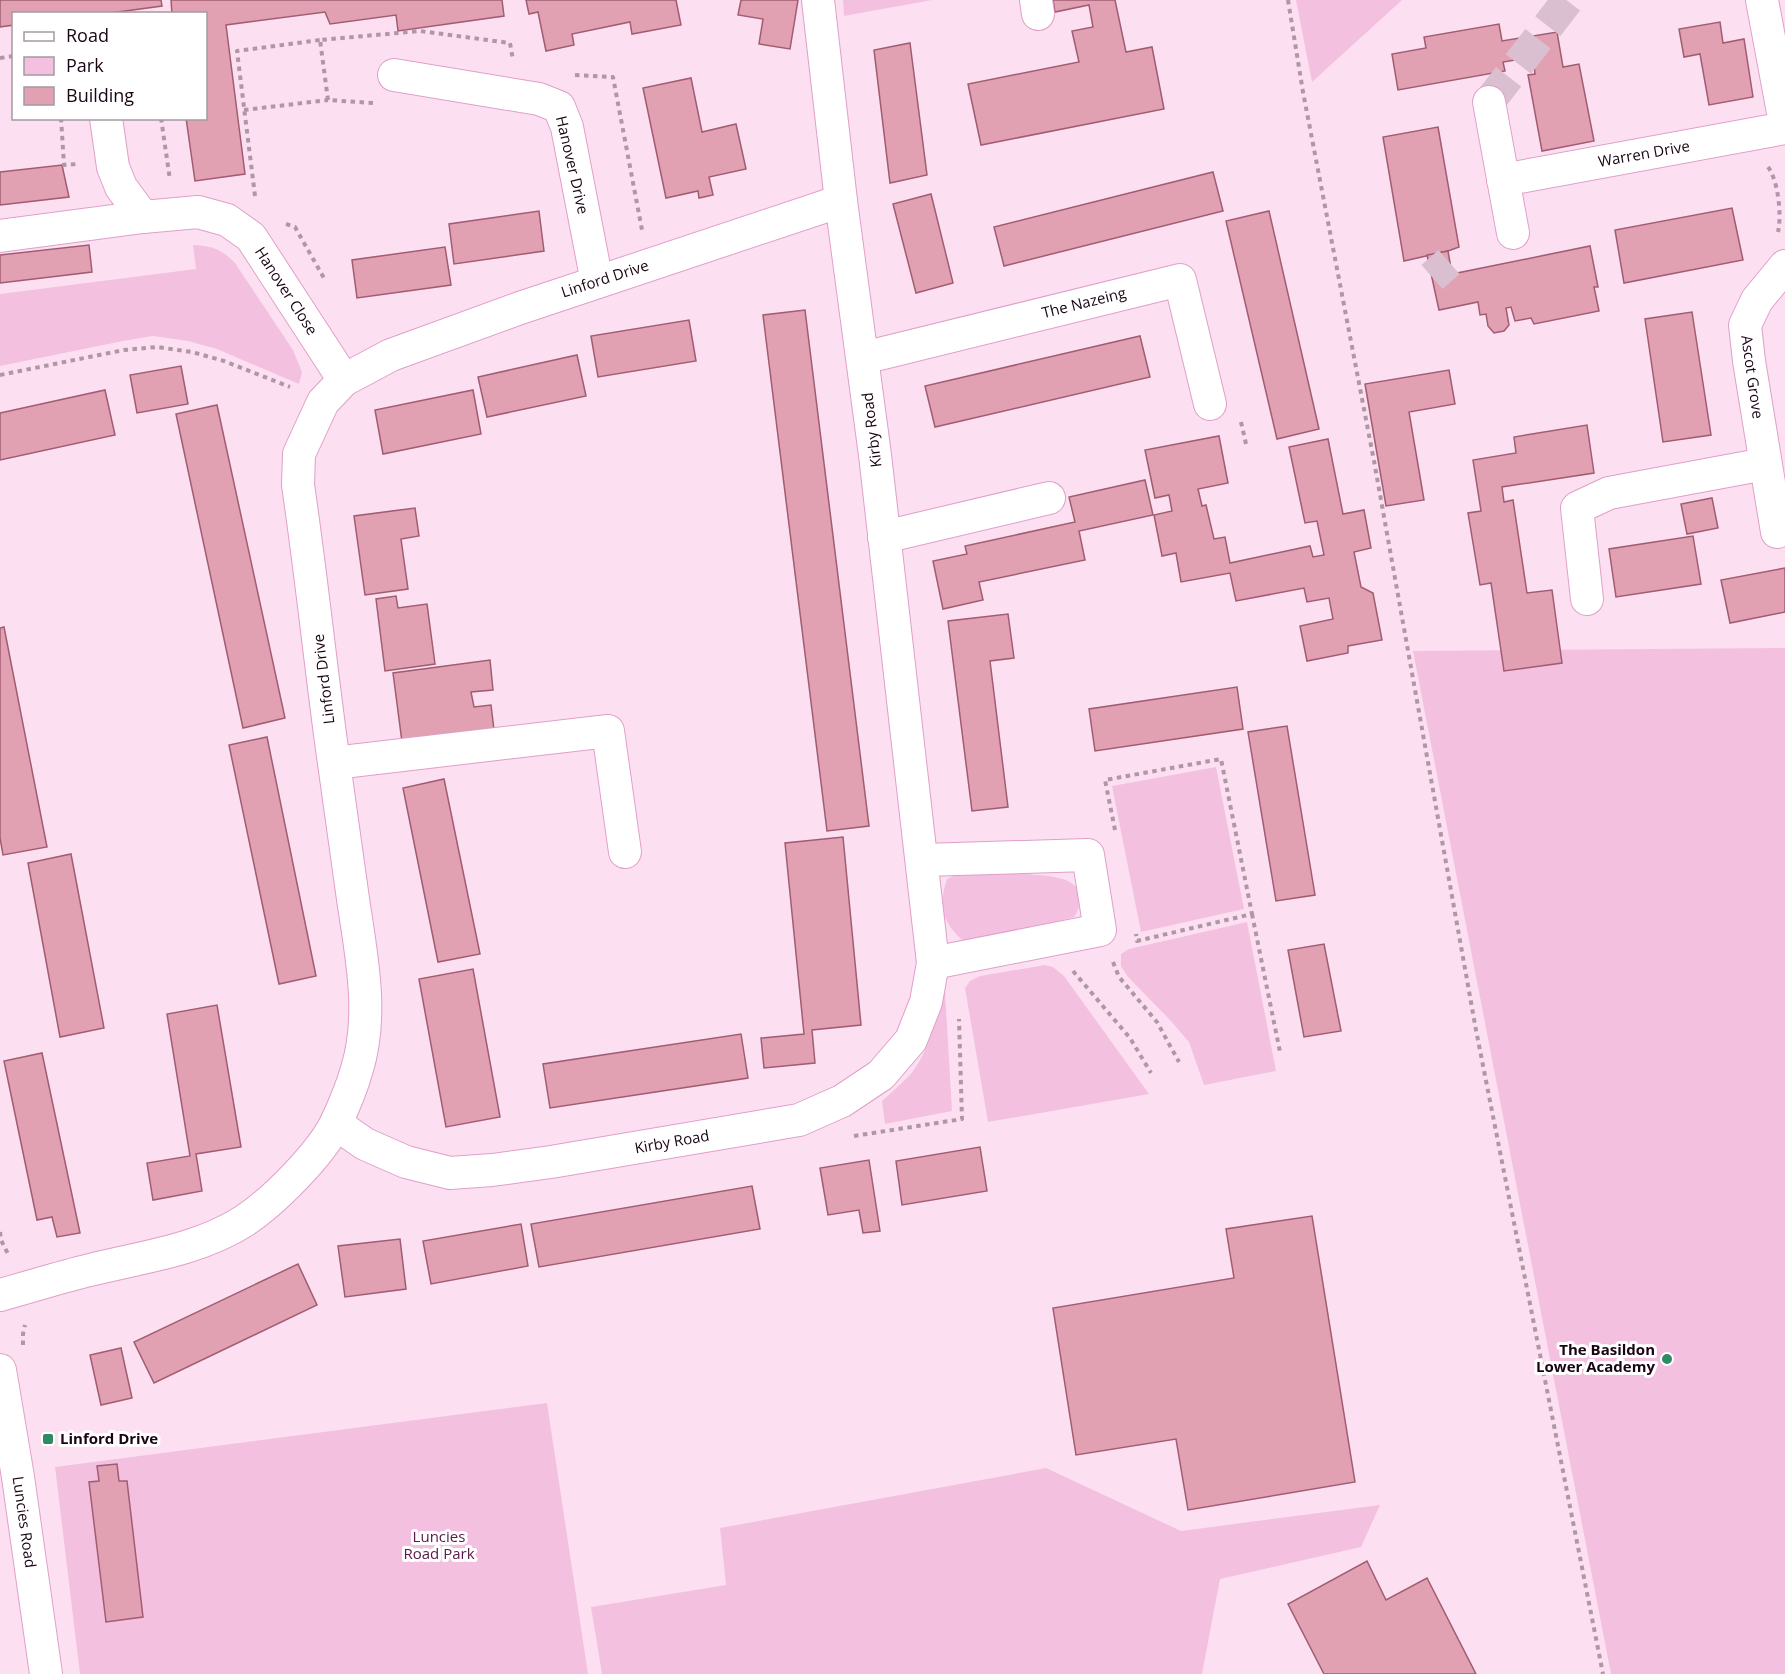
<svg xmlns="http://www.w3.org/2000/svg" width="1785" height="1674" font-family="'Open Sans',sans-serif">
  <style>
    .green { fill: #f4c0e0 }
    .building { fill: #e2a0b3; stroke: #a15c71; stroke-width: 1.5 }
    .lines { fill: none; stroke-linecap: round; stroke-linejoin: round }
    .street-tunnel { stroke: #dabfd0; stroke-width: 32; stroke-dasharray: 32 16; stroke-linecap: butt }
    .street-casing { stroke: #e09fc9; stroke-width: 34 }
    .path { stroke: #b096a7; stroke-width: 4; stroke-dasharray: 4.5 4.5; stroke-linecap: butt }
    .street { stroke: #fff; stroke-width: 32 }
    .poi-dot { fill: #2e8b63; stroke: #fff; stroke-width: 2 }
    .labels { text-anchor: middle; stroke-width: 6; stroke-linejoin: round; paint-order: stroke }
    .street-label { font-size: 15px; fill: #190413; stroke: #fff }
    .poi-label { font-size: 15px; font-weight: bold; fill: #190413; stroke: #fff; text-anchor: end }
    .park-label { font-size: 15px; fill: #591847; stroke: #fff }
  </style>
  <rect width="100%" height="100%" fill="#fce0f1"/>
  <g class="green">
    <path d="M843 0H932L844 16Z"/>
    <path d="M1296 0H1402L1312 82Z"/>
    <path d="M193 245C213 246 221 249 235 263L293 350 302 372 299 384 217 349 188 341 153 336 123 341 0 366V294L196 269Z"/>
    <path d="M1785 648V1674H1611L1413 651Z"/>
    <path d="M1216 767 1244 909 1141 932 1112 786Z"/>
    <path d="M965 870C986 870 1006 872 1027 874 1044 876 1082 875 1080 900 1079 908 1078 911 1074 917L979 941H963C942 922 938 906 947 879Z"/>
    <path d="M1247 922 1276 1071 1204 1085 1189 1042 1170 1020 1128 977 1121 966V954L1129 949Z"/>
    <path d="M1045 965 1053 967 1064 976 1149 1094 988 1122 965 988 970 981 980 976Z"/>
    <path d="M945 991 952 1111 885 1124 882 1101C891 1093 901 1084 910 1075 929 1052 936 1019 945 991Z"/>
    <path d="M547 1403 588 1674H80L55 1467Z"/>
    <path d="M1046 1468 1181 1531 1380 1505 1361 1547 1220 1579 1202 1674H602L591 1607 726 1585 720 1528Z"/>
  </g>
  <g class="building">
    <path d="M0 0H161L162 6 103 14H14V25L0 27Z"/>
    <path d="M171 0H502L504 16 398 31 396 15 330 24 325 12 226 25 245 174 195 181 186 118H206V14H172Z"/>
    <path d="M526 0H676L681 25 632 34 630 22 572 34 574 45 546 51 538 12 529 14Z"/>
    <path d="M741 0H798L790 49 759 44 763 19 738 15Z"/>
    <path d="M1053 0H1115L1126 52 1152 47 1164 109 981 145 968 84 1079 62 1072 31 1093 27 1089 5 1055 12Z"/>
    <path d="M1720 22 1723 43 1744 39 1753 97 1709 105 1700 54 1684 57 1679 29Z"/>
    <path d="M1499 24 1502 41 1557 32 1563 67 1579 64 1594 141 1542 151 1528 75 1535 74 1533 57 1503 62 1505 71 1398 90 1392 54 1426 48 1424 37Z"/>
    <path d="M910 43 927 175 890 183 874 50Z"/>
    <path d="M691 78 702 132 736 124 746 169 709 177 713 195 699 198 698 191 666 198 643 88Z"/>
    <path d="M1438 127 1459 247 1448 251 1404 261 1383 137Z"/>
    <path d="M62 165 69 197 0 205V172Z"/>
    <path d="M1213 172 1223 211 1004 266 994 227Z"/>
    <path d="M931 194 953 283 916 293 893 204Z"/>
    <path d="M1732 208 1743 260 1624 283 1615 230Z"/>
    <path d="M539 211 544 251 454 264 449 224Z"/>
    <path d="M1269 211 1319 429 1277 439 1226 221Z"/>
    <path d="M89 245 92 272 0 283V255Z"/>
    <path d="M1590 246 1598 287H1594L1599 311 1534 324 1531 318 1515 321 1511 307 1506 308 1509 325 1504 331 1494 333 1488 326 1486 314 1480 315 1478 302 1439 310 1427 255 1448 251 1452 274Z"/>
    <path d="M445 247 451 285 357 298 352 260Z"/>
    <path d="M805 310 869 826 827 831 763 315Z"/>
    <path d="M1692 312 1711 435 1663 442 1645 319Z"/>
    <path d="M689 320 696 361 598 377 591 336Z"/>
    <path d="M1140 336 1150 377 935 427 925 386Z"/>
    <path d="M577 355 586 396 487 417 478 377Z"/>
    <path d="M181 366 188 404 137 413 130 375Z"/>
    <path d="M1449 370 1455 404 1409 412 1424 500 1386 506 1365 384Z"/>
    <path d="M105 390 115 435 0 460V413Z"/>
    <path d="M473 390 481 434 383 454 375 410Z"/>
    <path d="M217 405 285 718 243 728 176 414Z"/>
    <path d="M1587 425 1594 473 1502 487 1504 502 1513 500 1527 593 1552 590 1562 663 1504 671 1491 583 1480 585 1468 513 1481 511 1473 460 1516 453 1514 437Z"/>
    <path d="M1219 436 1228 483 1198 489 1202 506 1206 505 1214 539 1225 537 1230 563 1310 546 1313 557 1324 555 1317 521 1305 523 1289 447 1328 439 1343 514 1364 510 1371 548 1354 552 1361 587 1373 593 1382 640 1348 646V653L1307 661 1300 626 1333 619 1329 598 1307 602 1304 588 1236 601 1230 573 1181 582 1176 553 1162 556 1154 515 1172 511 1169 495 1155 498 1145 450Z"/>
    <path d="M1145 480 1153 515 1079 531 1085 560 979 582 983 600 943 609 933 561 967 554 965 546 1075 522 1069 497Z"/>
    <path d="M1712 498 1718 528 1687 534 1681 504Z"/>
    <path d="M415 508 419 536 401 539 408 589 365 595 354 516Z"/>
    <path d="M1693 536 1701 584 1616 597 1609 549Z"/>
    <path d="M1785 568V612L1730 623 1721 580Z"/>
    <path d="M396 596 398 608 427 604 435 664 385 671 376 599Z"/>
    <path d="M1008 614 1014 658 990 661 1008 807 972 811 948 621Z"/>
    <path d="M4 627 47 847 3 855 0 838V628Z"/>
    <path d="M490 660 493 690 471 692 474 707 491 705 494 730 402 742 393 673Z"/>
    <path d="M1237 687 1243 729 1095 751 1089 709Z"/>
    <path d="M1287 726 1315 895 1276 901 1248 732Z"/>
    <path d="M267 737 316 976 279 984 229 745Z"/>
    <path d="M444 779 480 954 438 962 403 788Z"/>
    <path d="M843 837 861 1025 812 1030 815 1063 764 1068 761 1038 804 1034 785 843Z"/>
    <path d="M71 854 104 1028 60 1037 28 863Z"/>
    <path d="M1324 944 1341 1031 1304 1037 1288 950Z"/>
    <path d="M473 969 500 1117 446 1127 419 979Z"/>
    <path d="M217 1005 241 1147 196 1154 202 1191 153 1200 147 1163 190 1156 167 1014Z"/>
    <path d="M741 1034 748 1078 550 1108 543 1064Z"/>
    <path d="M42 1053 80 1233 57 1237 52 1217 37 1220 4 1061Z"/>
    <path d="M980 1147 987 1191 902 1205 896 1161Z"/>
    <path d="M869 1160 880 1231 863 1233 859 1210 828 1215 820 1168Z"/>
    <path d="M752 1186 760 1229 539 1267 531 1224Z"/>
    <path d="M1312 1216 1355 1482 1188 1510 1176 1439 1076 1455 1053 1308 1234 1278 1226 1229Z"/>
    <path d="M521 1224 528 1266 431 1284 423 1241Z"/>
    <path d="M400 1239 406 1289 345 1297 338 1246Z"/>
    <path d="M298 1264 317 1305 154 1383 134 1342Z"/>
    <path d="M121 1348 132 1398 101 1405 90 1355Z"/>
    <path d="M117 1464 119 1481H127L143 1617 106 1622 89 1482 99 1481 97 1466Z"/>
    <path d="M1367 1561 1386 1600 1427 1578 1476 1674H1324L1288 1604Z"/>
  </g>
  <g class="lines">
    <g class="street-tunnel">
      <path d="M1489 102 1568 0"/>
      <path d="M1432 277 1449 262"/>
    </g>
    <defs>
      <g id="street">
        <path d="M1036 0 1038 14"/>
        <path d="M1762 0 1785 123"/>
        <path d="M394 75 539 99 559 107 567 127 597 282"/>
        <path d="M1489 102 1513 233"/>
        <path d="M106 118 113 167 121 187 143 217 198 212 227 220 251 237 344 380"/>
        <path d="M1503 180 1785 128"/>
        <path d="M0 236 143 217"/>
        <path d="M863 358 1180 280 1210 404"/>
        <path d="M1777 532 1749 361 1745 325 1757 300 1785 266"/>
        <path d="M884 537 1049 498"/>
        <path d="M1587 599 1577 508 1609 493 1765 464"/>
        <path d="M334 763 608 731 625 852"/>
        <path d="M923 860 1088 855 1100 930 933 963"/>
        <path d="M336 1124 365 1144 406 1162 450 1173 492 1170 551 1162 799 1120 842 1101 881 1075 911 1040 926 1002 933 963 875 455 841 201 818 0"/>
        <path d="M0 1295C30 1287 60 1277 90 1270 142 1257 199 1250 244 1221 273 1202 321 1154 336 1123 344 1106 352 1087 357 1069 374 1014 361 954 353 899 346 849 339 799 332 749 320 661 311 573 298 485L299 454 323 402 344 380 391 355 520 308 841 201"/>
        <path d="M0 1370 18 1477 46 1674"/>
      </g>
    </defs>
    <use href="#street" class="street-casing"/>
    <g class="path">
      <path d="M1288 0 1303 92 1374 461 1476 1030 1603 1674"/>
      <path d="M0 58 14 56"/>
      <path d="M575 75 613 77 642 230"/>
      <path d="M373 103 328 100 320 40 420 31 510 43 513 60"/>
      <path d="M244 110 328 100"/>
      <path d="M61 118 64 165 77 164"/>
      <path d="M161 118 170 180"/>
      <path d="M1768 167C1778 180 1782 215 1778 232"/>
      <path d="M255 196 237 51 320 40"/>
      <path d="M286 224 295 227 325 280"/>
      <path d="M0 375 124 350 157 347 192 352 224 361 290 387"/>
      <path d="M1241 422 1246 444"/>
      <path d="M1115 830 1105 780 1221 759 1252 914 1137 941 1136 934"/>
      <path d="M1252 914 1280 1052"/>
      <path d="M1113 962 1119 977 1157 1022 1179 1062"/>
      <path d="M1073 971 1130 1038 1151 1073"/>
      <path d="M854 1136 962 1119 959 1019"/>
      <path d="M0 1232 1 1240 9 1256"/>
      <path d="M23 1345V1334L25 1325"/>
    </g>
    <use href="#street" class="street"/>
  </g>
  <g class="poi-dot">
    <circle cx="1667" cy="1359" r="6"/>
    <rect x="42" y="1433" width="12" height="12" rx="3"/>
  </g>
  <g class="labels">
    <g class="street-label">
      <text transform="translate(1644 154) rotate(-10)" y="5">Warren Drive</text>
      <text transform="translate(572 165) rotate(77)" y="5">Hanover Drive</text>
      <text transform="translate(605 279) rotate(-18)" y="5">Linford Drive</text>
      <text transform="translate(286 291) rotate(57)" y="5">Hanover Close</text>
      <text transform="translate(1084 303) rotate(-14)" y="5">The Nazeing</text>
      <text transform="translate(1752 377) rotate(82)" y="5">Ascot Grove</text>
      <text transform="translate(872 430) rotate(-97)" y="5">Kirby Road</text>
      <text transform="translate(324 679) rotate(-97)" y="5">Linford Drive</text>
      <text transform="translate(672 1142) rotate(-10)" y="5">Kirby Road</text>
      <text transform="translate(24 1522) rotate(82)" y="5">Luncies Road</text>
    </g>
    <g class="poi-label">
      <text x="1655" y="1355">The Basildon<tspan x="1655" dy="17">Lower Academy</tspan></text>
      <text x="60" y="1444" text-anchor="start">Linford Drive</text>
    </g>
    <g class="park-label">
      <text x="439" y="1542">Luncies<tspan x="439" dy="17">Road Park</tspan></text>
    </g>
  </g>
  <rect x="12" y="12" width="195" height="108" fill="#ffffff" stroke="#a39ba1" stroke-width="1.5"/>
  <rect x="24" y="32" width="30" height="9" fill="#ffffff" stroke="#a39ba1" stroke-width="1.5"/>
  <text x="66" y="42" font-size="18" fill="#190413">Road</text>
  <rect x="24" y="57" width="30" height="18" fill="#f4c0e0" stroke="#a39ba1" stroke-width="1.5"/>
  <text x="66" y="72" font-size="18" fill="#190413">Park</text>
  <rect x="24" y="87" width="30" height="18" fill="#e2a0b3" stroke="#a39ba1" stroke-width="1.5"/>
  <text x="66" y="102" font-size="18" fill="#190413">Building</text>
</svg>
